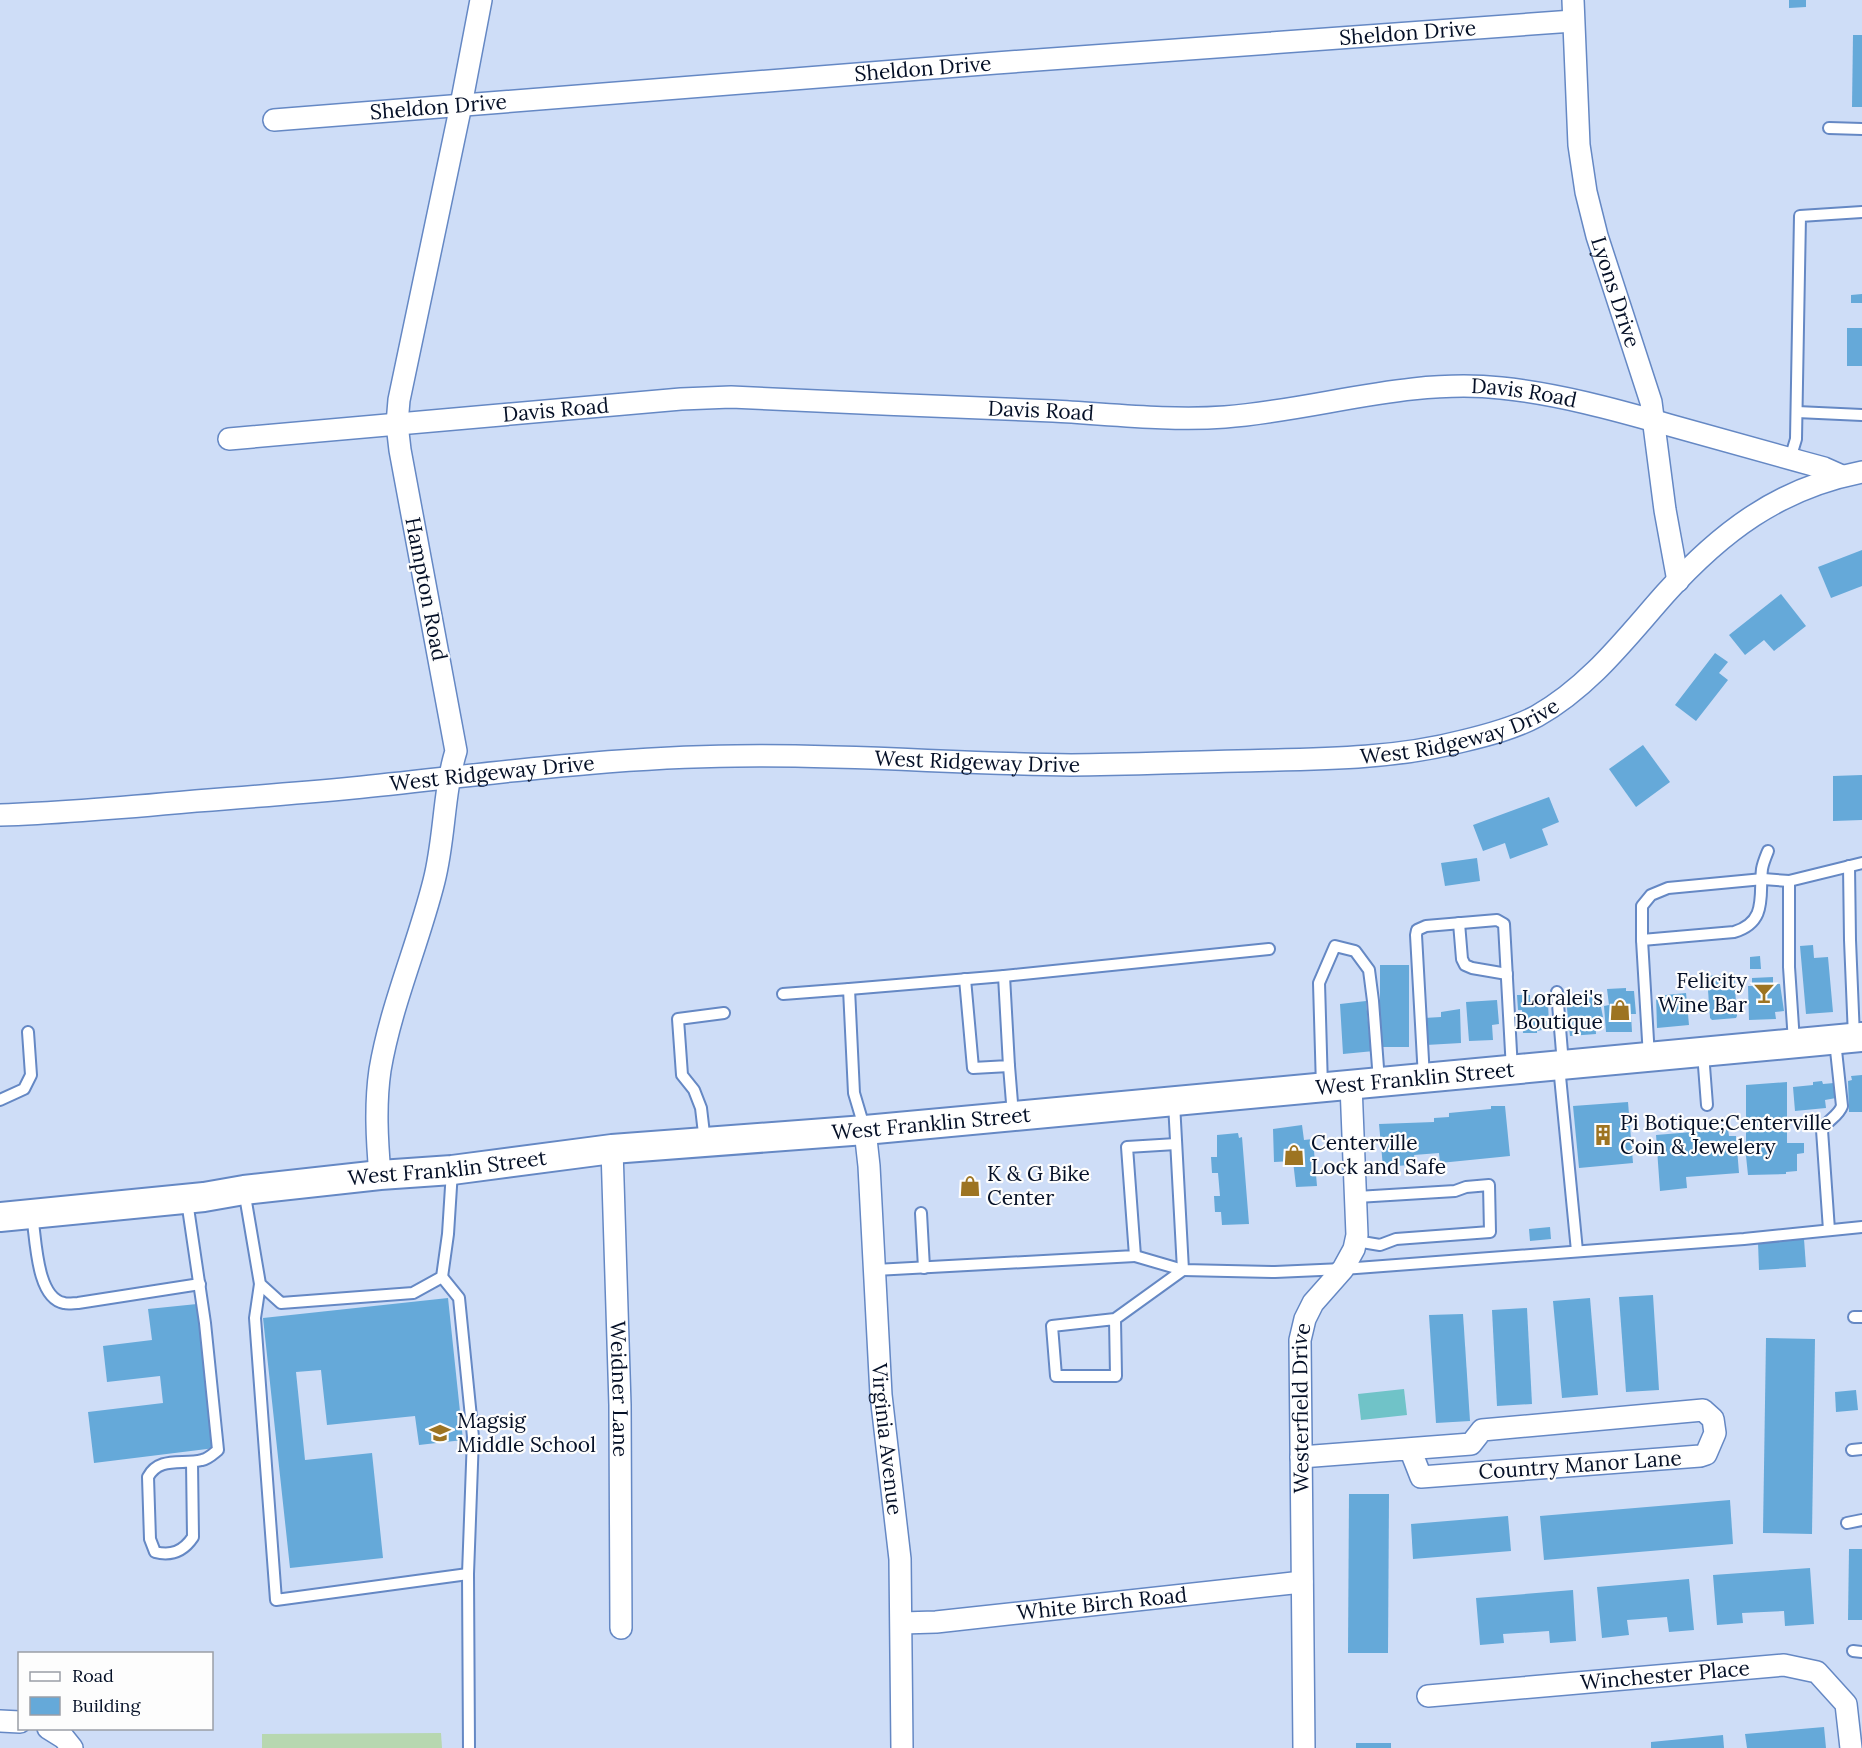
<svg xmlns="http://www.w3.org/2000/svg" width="1862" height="1748" font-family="Lora,serif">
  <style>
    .green { fill: #b7d7b0 }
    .water { fill: #70c3c8 }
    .building { fill: #65a9d9 }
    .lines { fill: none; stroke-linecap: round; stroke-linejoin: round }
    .lane-casing { stroke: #6588c4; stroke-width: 14 }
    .street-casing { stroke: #6588c4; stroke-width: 24 }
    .secondary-casing { stroke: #6588c4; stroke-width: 32 }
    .lane { stroke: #fff; stroke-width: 10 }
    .street { stroke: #fff; stroke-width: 21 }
    .secondary { stroke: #fff; stroke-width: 28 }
    .labels { text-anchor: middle; stroke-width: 4.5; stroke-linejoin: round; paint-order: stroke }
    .street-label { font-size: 21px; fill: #051027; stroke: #fdfdfd }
    .poi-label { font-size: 21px; fill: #051027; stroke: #fdfdfd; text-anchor: start }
  </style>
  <rect width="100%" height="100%" fill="#ceddf7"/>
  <path class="green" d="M441 1733 442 1748H262V1734Z"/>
  <path class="water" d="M1404 1389 1407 1415 1361 1420 1358 1394Z"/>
  <g class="building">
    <path d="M1789 0H1806V7L1789 8Z"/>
    <path d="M1853 35H1862V107H1852Z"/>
    <path d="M1862 294V303H1851V295Z"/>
    <rect x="1847" y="328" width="15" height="38"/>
    <path d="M1862 550V586L1831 598 1818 567Z"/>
    <path d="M1781 594 1806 626 1774 651 1764 640 1745 655 1729 635Z"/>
    <path d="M1715 653 1728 662 1719 673 1728 680 1696 721 1675 705Z"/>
    <path d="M1643 745 1670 782 1636 807 1609 769Z"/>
    <path d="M1862 775V820L1833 821V776Z"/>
    <path d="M1549 797 1559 822 1542 829 1548 845 1510 859 1505 843 1483 851 1473 825Z"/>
    <path d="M1477 858 1480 881 1445 886 1441 863Z"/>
    <path d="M1813 945 1814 958 1828 957 1833 1012 1806 1014 1800 946Z"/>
    <path d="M1760 956 1761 969H1750V957Z"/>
    <rect x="1380" y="965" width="29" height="82"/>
    <path d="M1734 974 1737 1016 1736 1018 1712 1020 1710 1018 1707 976Z"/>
    <path d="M1773 977V984H1780L1784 1011 1775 1012 1776 1019 1749 1020 1748 986H1752V978Z"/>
    <path d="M1626 988V991H1634L1636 1014H1631L1632 1032H1606L1604 1006 1609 1005 1607 989Z"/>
    <path d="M1686 993 1689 1025 1657 1028 1656 996Z"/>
    <path d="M1517 995H1530V1000H1548L1549 1028H1542V1030L1537 1031V1033H1523L1522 1010H1518Z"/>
    <path d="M1599 997 1603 1017H1595L1596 1034 1570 1036 1566 999Z"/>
    <path d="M1497 1000 1499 1024 1492 1025 1493 1040 1469 1041 1466 1002Z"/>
    <path d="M1366 1001 1369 1033 1372 1032 1374 1051 1343 1054 1340 1004Z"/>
    <path d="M1460 1009 1461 1043 1426 1045 1424 1018 1441 1017V1012Z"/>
    <path d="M1862 1075V1112H1849L1848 1081 1852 1080 1851 1076Z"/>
    <path d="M1822 1081 1823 1084 1834 1083 1836 1098 1825 1100 1826 1108 1795 1111 1793 1087 1813 1085V1082Z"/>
    <path d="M1787 1082V1143H1804V1153L1797 1154V1171L1786 1172V1174L1748 1175 1746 1156V1085Z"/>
    <path d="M1628 1102 1633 1163 1579 1168 1573 1106Z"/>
    <path d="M1491 1106H1505L1510 1156 1440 1163 1439 1153 1414 1155 1415 1159H1410V1165L1383 1167 1379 1124 1434 1122V1118L1449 1117V1113L1491 1109Z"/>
    <path d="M1302 1125 1304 1140 1313 1139 1317 1186 1296 1187 1293 1161 1274 1162 1273 1129Z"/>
    <path d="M1728 1129 1729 1136H1736L1739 1173 1686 1177 1687 1188 1660 1191 1656 1135Z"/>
    <path d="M1238 1133 1239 1138 1242 1137 1249 1224 1222 1225 1221 1212H1215L1214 1196H1220L1218 1173H1212L1211 1157H1217V1135Z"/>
    <path d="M1550 1227 1551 1239 1530 1241 1529 1229Z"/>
    <path d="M1804 1239 1806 1267 1759 1270 1758 1242Z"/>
    <path d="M1653 1295 1659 1390 1626 1392 1619 1297Z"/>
    <path d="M448 1298 463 1440 419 1445 415 1416 327 1425 321 1370 296 1372 305 1460 372 1453 383 1558 290 1568 263 1318Z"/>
    <path d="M1590 1298 1598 1395 1562 1398 1553 1301Z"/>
    <path d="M197 1304 215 1448 94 1463 88 1412 163 1403 160 1376 107 1382 103 1346 152 1340 148 1309Z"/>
    <path d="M1527 1308 1532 1404 1497 1406 1492 1310Z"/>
    <path d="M1463 1314 1470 1421 1436 1423 1429 1315Z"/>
    <path d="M1766 1338 1815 1339 1812 1534 1763 1533Z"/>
    <path d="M1856 1390 1858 1410 1836 1412 1835 1392Z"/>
    <path d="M1349 1494H1389L1388 1653H1348Z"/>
    <path d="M1730 1500 1733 1544 1544 1560 1540 1516Z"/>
    <path d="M1508 1516 1511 1551 1413 1559 1411 1524Z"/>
    <path d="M1849 1549H1862V1620H1848Z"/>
    <path d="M1810 1568 1814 1624 1785 1626 1784 1611 1742 1613 1743 1623 1717 1625 1713 1575Z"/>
    <path d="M1689 1579 1694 1630 1669 1632 1667 1617 1627 1620 1629 1635 1602 1638 1597 1587Z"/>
    <path d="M1573 1590 1576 1641 1550 1643 1549 1631 1503 1634 1504 1643 1480 1645 1476 1598Z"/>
    <path d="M1824 1727 1826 1748H1747L1745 1734Z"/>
    <path d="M1723 1735 1724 1748H1651V1742Z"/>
    <rect x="1356" y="1743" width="35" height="5"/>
  </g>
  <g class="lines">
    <defs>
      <g id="lane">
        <path d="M1829 128 1862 129"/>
        <path d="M1797 412 1862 415"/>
        <path d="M1790 459 1796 439 1800 216 1862 212"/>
        <path d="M1849 866 1850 940 1854 1037"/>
        <path d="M1789 881V967L1794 1042"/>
        <path d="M1459 923 1462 959 1465 965 1472 968 1507 974"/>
        <path d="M1642 940 1734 932C1768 922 1759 895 1762 869 1763 863 1766 856 1768 851"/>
        <path d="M965 979 973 1068 1009 1066 1004 976"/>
        <path d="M849 989 1004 976 1269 949"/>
        <path d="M1557 992 1563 1064"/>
        <path d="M783 994 849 989 854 1093 865 1130"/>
        <path d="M1703 1053 1707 1105"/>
        <path d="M1649 1057 1642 940V906L1651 895 1668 888 1763 879 1789 881 1862 863"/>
        <path d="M1009 1066 1013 1115"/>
        <path d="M1559 1066 1577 1251"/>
        <path d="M1424 1078 1416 935 1417 930 1426 926 1497 920 1504 924 1512 1070"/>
        <path d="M1322 1087 1319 983 1335 946 1355 951 1369 970 1373 1001 1379 1081"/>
        <path d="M0 1100 24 1089 31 1075 28 1032"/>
        <path d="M1174 1103 1183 1270 1275 1272 1343 1269 1744 1239 1862 1227"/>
        <path d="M705 1142 701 1108 694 1090 682 1075 678 1019 724 1013"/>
        <path d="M244 1190 260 1284 281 1303 413 1293 442 1277 448 1234 452 1171"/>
        <path d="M187 1201 205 1323 218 1450C213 1454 208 1459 202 1460 182 1465 159 1456 148 1477L150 1539 155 1552C171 1556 183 1552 193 1537L192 1462"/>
        <path d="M921 1213 924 1268"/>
        <path d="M32 1215C36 1238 36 1298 64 1303 68 1304 74 1303 78 1303L200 1284"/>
        <path d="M1829 1230 1822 1130C1827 1120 1838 1117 1842 1106L1835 1041"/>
        <path d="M1356 1241 1380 1245 1396 1239 1490 1232 1489 1185 1466 1187 1455 1191 1357 1197"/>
        <path d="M1135 1256 1183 1270"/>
        <path d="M875 1270 1135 1256 1127 1147 1176 1144"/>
        <path d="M442 1277 459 1298 473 1437 468 1574 469 1748"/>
        <path d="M260 1284 255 1318 276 1600 468 1574"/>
        <path d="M1854 1317H1862"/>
        <path d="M1115 1319 1116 1376H1056L1052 1326 1115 1319 1183 1270"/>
        <path d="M1852 1450 1862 1449"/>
        <path d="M1847 1523 1862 1520"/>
        <path d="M1853 1651 1862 1652"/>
      </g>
      <g id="street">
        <path id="s1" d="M1573 0 1579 145 1586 192 1597 236 1651 402 1665 510 1678 581"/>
        <path id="s2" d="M274 120 996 63 1573 21"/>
        <path id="s3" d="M229 439 681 399 731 397C838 402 946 407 1053 411 1110 414 1168 421 1225 417 1317 410 1407 378 1501 388 1558 394 1613 409 1669 425 1720 439 1772 454 1824 468L1842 476"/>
        <path id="s4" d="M0 815C66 813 131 807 196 801 249 797 301 793 353 788 481 775 608 757 736 756 848 754 959 764 1071 765 1126 765 1182 762 1238 761 1313 759 1390 760 1463 741 1488 735 1515 728 1537 716 1590 686 1626 638 1665 594 1721 532 1779 488 1862 472"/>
        <path id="s5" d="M865 1130 869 1166 881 1395 900 1559 902 1748"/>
        <path id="s6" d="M612 1149 620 1405 621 1628"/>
        <path d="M380 1175C377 1140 375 1105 380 1070 391 1005 418 945 434 881 445 838 443 794 456 751L400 450 397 424 399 400 461 105 481 0"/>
        <path d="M1301 1457 1471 1444 1482 1430 1703 1410 1713 1419 1715 1433 1706 1454 1700 1456 1421 1477 1410 1449"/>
        <path id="s7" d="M902 1623 936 1622 1302 1582"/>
        <path id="s8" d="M1428 1696 1784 1665 1817 1672 1846 1704 1851 1748"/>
        <path d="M0 1721 20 1722"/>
        <path d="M48 1728 64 1738 72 1748"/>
        <path id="s9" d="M1304 1748 1300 1340 1305 1319 1313 1303 1343 1269 1354 1249 1357 1235 1351 1085"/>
      </g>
      <g id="secondary">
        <path id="s10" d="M0 1217 204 1197 244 1190 380 1175 452 1170 612 1149 865 1130 1862 1037"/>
      </g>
    </defs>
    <use href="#lane" class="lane-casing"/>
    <use href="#street" class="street-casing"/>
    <use href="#secondary" class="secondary-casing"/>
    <use href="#lane" class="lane"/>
    <use href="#street" class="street"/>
    <use href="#secondary" class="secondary"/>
  </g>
  <defs>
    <symbol id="bar-bare" viewBox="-9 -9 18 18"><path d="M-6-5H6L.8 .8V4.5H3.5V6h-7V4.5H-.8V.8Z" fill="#9d7422" stroke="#fdfdfd" stroke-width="2.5" paint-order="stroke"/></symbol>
    <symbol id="shop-bare" viewBox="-9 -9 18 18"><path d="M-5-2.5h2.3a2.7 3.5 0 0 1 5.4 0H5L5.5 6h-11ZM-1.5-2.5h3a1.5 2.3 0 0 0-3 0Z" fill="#9d7422" stroke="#fdfdfd" stroke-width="2.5" paint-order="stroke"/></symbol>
    <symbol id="building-bare" viewBox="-9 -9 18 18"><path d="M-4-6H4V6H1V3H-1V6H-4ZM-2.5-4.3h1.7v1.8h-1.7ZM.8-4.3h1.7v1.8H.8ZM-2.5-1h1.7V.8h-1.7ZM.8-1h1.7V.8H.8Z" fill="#9d7422" stroke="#fdfdfd" stroke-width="2.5" paint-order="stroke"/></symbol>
    <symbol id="school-bare" viewBox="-9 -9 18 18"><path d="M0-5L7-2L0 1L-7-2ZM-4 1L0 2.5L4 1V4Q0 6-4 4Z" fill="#9d7422" stroke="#fdfdfd" stroke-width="2.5" paint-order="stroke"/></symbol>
  </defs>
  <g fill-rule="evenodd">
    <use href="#bar-bare" x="1749" y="978" width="30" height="30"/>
    <use href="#shop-bare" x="1605" y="995" width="30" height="30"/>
    <use href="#building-bare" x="1588" y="1120" width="30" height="30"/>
    <use href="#shop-bare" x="1279" y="1140" width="30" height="30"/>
    <use href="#shop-bare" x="955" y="1171" width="30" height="30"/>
    <use href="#school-bare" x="425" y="1418" width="30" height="30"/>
  </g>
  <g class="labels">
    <g class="street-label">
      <text dy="7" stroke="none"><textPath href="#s2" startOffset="1137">Sheldon Drive</textPath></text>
      <text dy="7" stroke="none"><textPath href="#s2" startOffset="651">Sheldon Drive</textPath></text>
      <text dy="7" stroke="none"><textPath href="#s2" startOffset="165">Sheldon Drive</textPath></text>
      <text dy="7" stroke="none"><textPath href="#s1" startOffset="297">Lyons Drive</textPath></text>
      <text dy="7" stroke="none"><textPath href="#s3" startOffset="1300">Davis Road</textPath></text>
      <text dy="7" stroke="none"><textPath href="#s3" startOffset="328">Davis Road</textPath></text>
      <text dy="7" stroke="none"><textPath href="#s3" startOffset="814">Davis Road</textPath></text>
      <text transform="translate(426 589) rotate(79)" y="7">Hampton Road</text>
      <text dy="7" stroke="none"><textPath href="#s4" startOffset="1466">West Ridgeway Drive</textPath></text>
      <text dy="7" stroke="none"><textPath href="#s4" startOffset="980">West Ridgeway Drive</textPath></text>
      <text dy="7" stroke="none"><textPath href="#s4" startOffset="494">West Ridgeway Drive</textPath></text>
      <text dy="7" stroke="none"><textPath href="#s10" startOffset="1422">West Franklin Street</textPath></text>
      <text dy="7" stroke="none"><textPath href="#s10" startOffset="936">West Franklin Street</textPath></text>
      <text dy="7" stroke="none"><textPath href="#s10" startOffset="450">West Franklin Street</textPath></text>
      <text dy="7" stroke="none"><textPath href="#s6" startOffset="240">Weidner Lane</textPath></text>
      <text dy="7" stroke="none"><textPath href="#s9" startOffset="340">Westerfield Drive</textPath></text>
      <text dy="7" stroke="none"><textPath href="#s5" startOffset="310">Virginia Avenue</textPath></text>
      <text transform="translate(1580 1465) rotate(-4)" y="7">Country Manor Lane</text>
      <text dy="7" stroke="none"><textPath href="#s7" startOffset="201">White Birch Road</textPath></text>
      <text dy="7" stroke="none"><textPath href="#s8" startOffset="238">Winchester Place</textPath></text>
    </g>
    <g class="poi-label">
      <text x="1747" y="988" text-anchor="end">Felicity<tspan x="1747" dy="24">Wine Bar</tspan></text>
      <text x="1603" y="1005" text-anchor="end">Loralei's<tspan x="1603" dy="24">Boutique</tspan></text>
      <text x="1620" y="1130">Pi Botique;Centerville<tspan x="1620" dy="24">Coin &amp; Jewelery</tspan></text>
      <text x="1311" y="1150">Centerville<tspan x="1311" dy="24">Lock and Safe</tspan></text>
      <text x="987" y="1181">K &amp; G Bike<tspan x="987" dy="24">Center</tspan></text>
      <text x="457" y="1428">Magsig<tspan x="457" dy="24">Middle School</tspan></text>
    </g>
  </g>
  <rect x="18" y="1652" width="195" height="78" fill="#fdfdfd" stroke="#9a9ea7" stroke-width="1.5"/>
  <rect x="30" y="1672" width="30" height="9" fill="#ffffff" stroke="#9a9ea7" stroke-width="1.5"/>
  <text x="72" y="1682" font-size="18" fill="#051027">Road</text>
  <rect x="30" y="1697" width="30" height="18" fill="#65a9d9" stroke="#9a9ea7" stroke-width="1.5"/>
  <text x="72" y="1712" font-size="18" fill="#051027">Building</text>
</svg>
